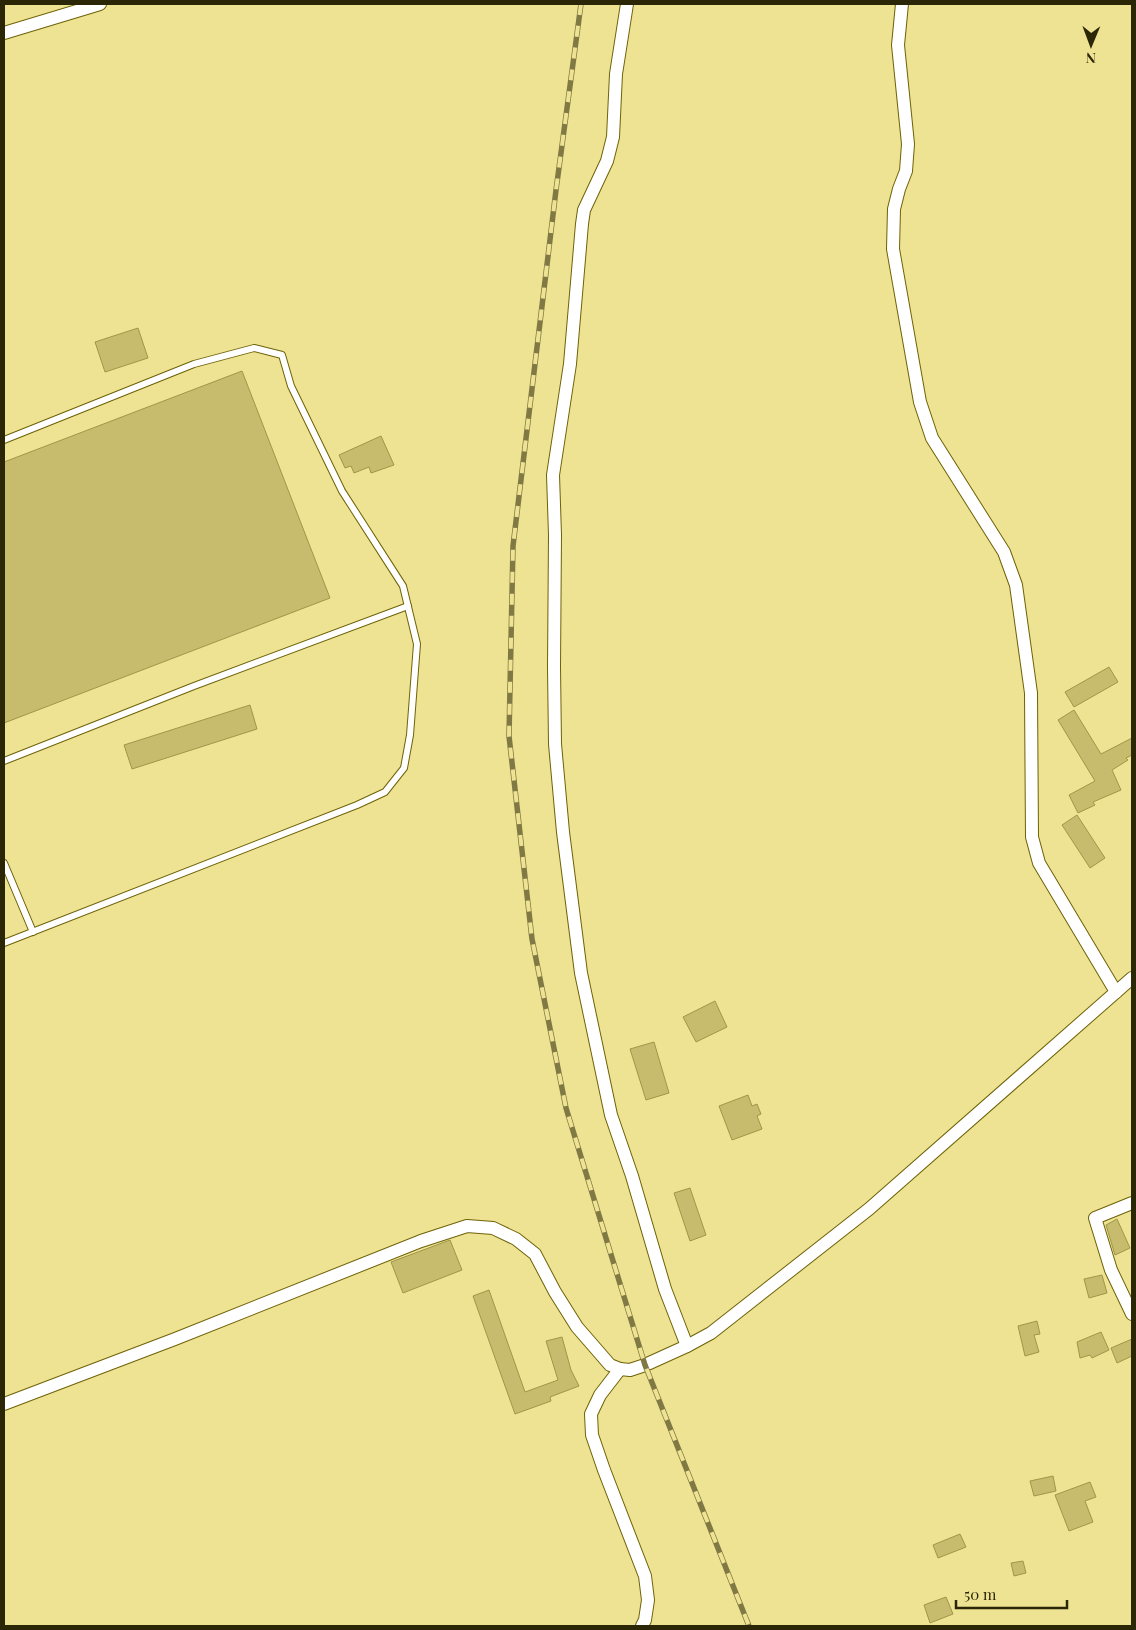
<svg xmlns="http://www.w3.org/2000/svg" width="1136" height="1630" font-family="'Playfair Display',serif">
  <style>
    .building { fill: #c7bb6d; stroke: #a19548 }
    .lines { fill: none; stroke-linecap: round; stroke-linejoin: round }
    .service-casing { stroke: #6e6207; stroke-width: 8 }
    .minor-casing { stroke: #6e6207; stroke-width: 14 }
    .service { stroke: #fff; stroke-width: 6 }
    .minor { stroke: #fff; stroke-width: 12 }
    .rail-casing { stroke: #817943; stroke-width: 5.5 }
    .rail { stroke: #eee293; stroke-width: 4; stroke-dasharray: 11; stroke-linecap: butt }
  </style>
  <rect width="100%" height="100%" fill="#eee293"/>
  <g class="building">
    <path d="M138 328 148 358 105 372 95 342Z"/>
    <path d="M242 371 330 598 4 723V462Z"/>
    <path d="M381 436 394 465 371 473 369 467 354 473 351 466 345 468 339 455Z"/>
    <path d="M1109 667 1118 682 1074 707 1065 692Z"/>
    <path d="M250 705 257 729 132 769 124 745Z"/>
    <path d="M1074 710 1101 754 1132 738V755L1126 758 1128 760 1112 770 1121 790 1093 802 1095 805 1078 813 1069 795 1095 781 1058 720Z"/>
    <path d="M1077 815 1105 858 1090 868 1062 825Z"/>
    <path d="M715 1001 727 1027 696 1042 683 1017Z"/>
    <path d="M654 1042 669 1093 646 1100 630 1049Z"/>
    <path d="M748 1095 752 1106 757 1104 761 1114 757 1116 762 1129 732 1140 719 1106Z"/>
    <path d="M690 1188 706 1235 690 1241 674 1193Z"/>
    <path d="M1117 1219 1130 1248 1115 1255 1106 1225Z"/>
    <path d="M450 1240 462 1270 403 1293 391 1262Z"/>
    <path d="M1102 1275 1107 1293 1089 1298 1084 1279Z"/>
    <path d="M489 1290 525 1392 558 1380 546 1341 562 1337 571 1370 579 1386 550 1397 551 1401 515 1414 473 1296Z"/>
    <path d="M1037 1321 1040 1334 1034 1335 1039 1352 1025 1356 1018 1326Z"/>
    <path d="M1101 1332 1109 1350 1092 1358 1090 1355 1080 1358 1077 1342Z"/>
    <path d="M1132 1339V1356L1117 1363 1111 1348Z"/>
    <path d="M1053 1476 1056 1491 1034 1496 1030 1481Z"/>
    <path d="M1090 1482 1096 1497 1085 1501 1093 1522 1069 1531 1055 1495Z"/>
    <path d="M960 1534 966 1547 938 1558 933 1545Z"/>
    <path d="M1023 1561 1026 1573 1014 1576 1011 1563Z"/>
    <path d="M946 1597 953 1614 930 1623 924 1605Z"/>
  </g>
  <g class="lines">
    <defs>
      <g id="service">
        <path d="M4 440 194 364 254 348 282 355 291 386 342 491 403 586 417 644 410 735 404 768 385 792 357 805 4 943"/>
        <path d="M4 761 194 686 408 606"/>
        <path d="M4 863 33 932"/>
      </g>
      <g id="minor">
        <path d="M627 4 616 74 613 137 607 161 584 210 582 224 570 364 553 475 555 535 554 667 555 744 563 832 581 973 611 1115 632 1176 665 1289 687 1346"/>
        <path d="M902 4 898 45 908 144 906 171 899 189 894 209 893 249 920 402 932 438 1004 552 1016 585 1031 693 1032 837 1039 863 1116 992"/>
        <path d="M4 33 100 4"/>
        <path d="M1132 1203 1095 1218 1111 1270 1132 1314"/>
        <path d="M620 1369 600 1395 591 1414 592 1435 604 1470 645 1576 648 1600 645 1620 642 1626"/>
        <path d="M4 1404 175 1339 421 1241 467 1226 493 1228 516 1239 535 1254 555 1292 577 1327 610 1365 620 1369 630 1370 645 1365 687 1346 711 1333 869 1209 1132 978"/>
      </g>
    </defs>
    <use href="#service" class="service-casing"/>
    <use href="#minor" class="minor-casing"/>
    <use href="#service" class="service"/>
    <use href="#minor" class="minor"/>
    <defs>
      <path id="rail" d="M581 4 556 190 513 546 509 736 532 939 566 1108 645 1365 749 1626"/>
    </defs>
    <use href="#rail" class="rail-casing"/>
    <use href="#rail" class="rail"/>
  </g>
  <rect width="1136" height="1630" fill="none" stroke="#2b2605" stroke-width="10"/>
  <g transform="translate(1091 45) rotate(181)" stroke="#eee293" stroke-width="4" paint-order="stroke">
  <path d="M0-4L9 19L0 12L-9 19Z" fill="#2b2605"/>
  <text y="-8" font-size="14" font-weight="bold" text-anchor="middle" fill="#2b2605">N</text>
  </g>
  <path d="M956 1600v8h111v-8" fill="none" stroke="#2b2605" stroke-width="2.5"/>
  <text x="964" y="1600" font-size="15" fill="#2b2605" stroke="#eee293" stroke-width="4" paint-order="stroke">50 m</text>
</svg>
